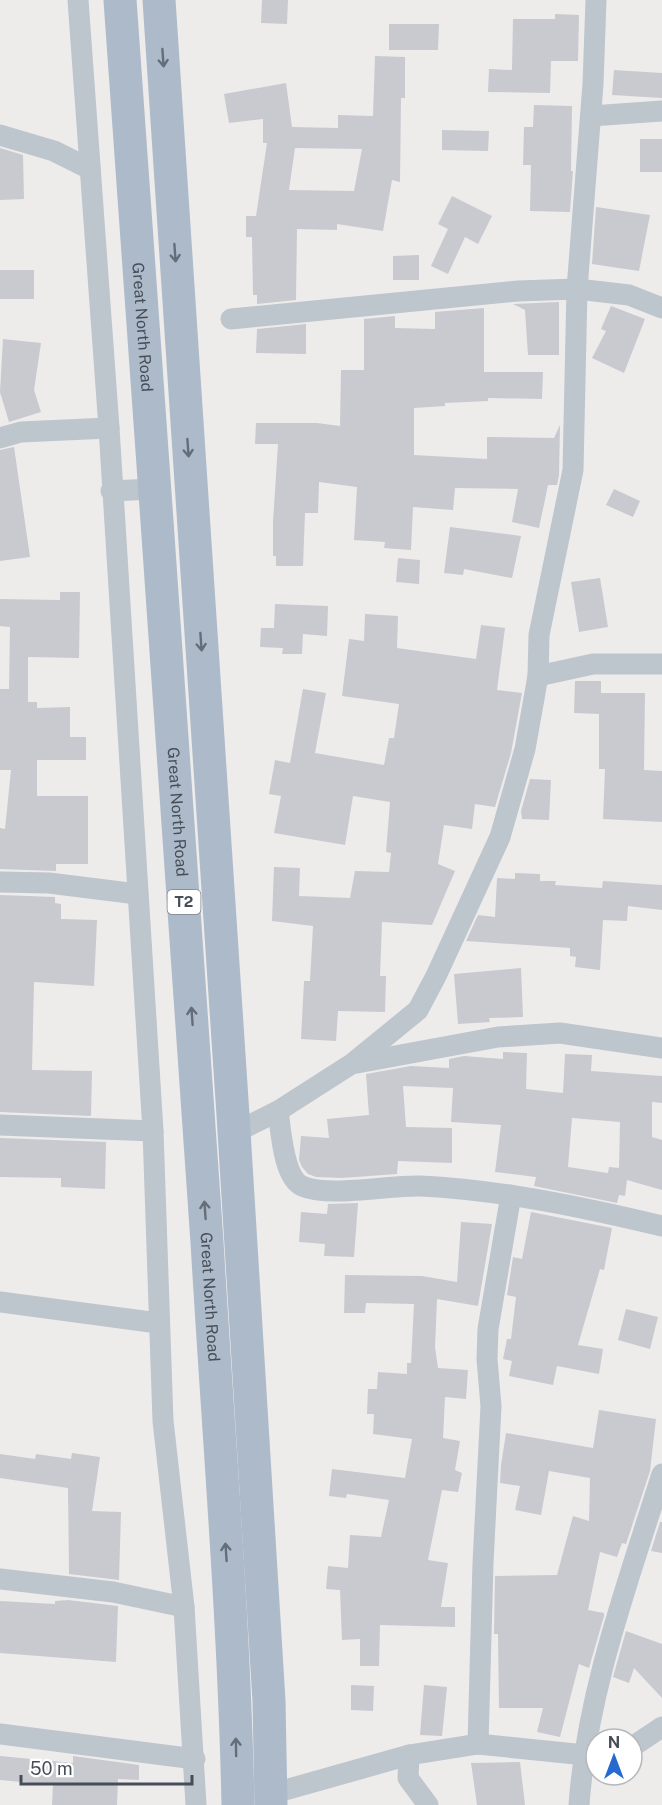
<svg xmlns="http://www.w3.org/2000/svg" width="662" height="1805" font-family="'Public Sans',sans-serif">
  <style>
    .building { fill: #c8cad0; fill-rule: evenodd }
    .lines { fill: none; stroke-linecap: round; stroke-linejoin: round }
    .street { stroke: #bdc5cd; stroke-width: 21 }
    .primary { stroke: #acbac9; stroke-width: 33 }
    .oneway { stroke: #646e79 }
    .labels { text-anchor: middle; stroke-width: 4.5; stroke-linejoin: round; paint-order: stroke }
    .shield { fill: #fff; stroke: #7d8389; stroke-width: 1.5 }
    .shield-label { font-size: 15px; font-weight: bold; fill: #454e57 }
    .street-label { font-size: 16px; fill: #454e57; stroke: #fff }
  </style>
  <rect width="100%" height="100%" fill="#eeebeb"/>
  <g class="building">
    <path d="M262 0H288L287 24 261 23Z"/>
    <path d="M555 14 579 15 578 61H551L550 93 488 92 489 69 512 70 513 19H555Z"/>
    <path d="M389 24H439L438 50H389Z"/>
    <path d="M375 56 405 57V98H401L400 182 392 180 383 231 337 224V230L297 229 296 300 257 304V295H253L252 237H246V216H256L267 143H263V119L229 123 224 94 286 83 292 127 338 128V115L373 116ZM295 148 362 149 354 191 289 190Z"/>
    <path d="M614 70 662 73V98L612 95Z"/>
    <path d="M534 105 572 106 571 171H573L570 212 530 211 531 165H523L524 127H533Z"/>
    <path d="M442 130 489 131 488 151 442 150Z"/>
    <rect x="640" y="139" width="22" height="33"/>
    <path d="M0 148 23 155 24 199 0 200Z"/>
    <path d="M452 196 492 216 478 244 465 237 448 274 431 266 448 229 438 224Z"/>
    <path d="M596 207 650 215 639 271 592 264Z"/>
    <path d="M419 255V280H393V256Z"/>
    <rect x="0" y="270" width="34" height="29"/>
    <path d="M559 302V355H528L525 310 513 304Z"/>
    <path d="M611 306 645 319 624 373 592 358 606 331 601 329Z"/>
    <path d="M484 308V372H543L542 399 488 398V401L445 403V406L414 408V455L487 459V437L554 438 560 425 559 475 557 485H548L539 528 512 522 518 489 455 488 453 510 413 507 411 550 384 548 385 542 354 540 357 487 319 482 318 513H305L303 566H276V556H273V522L278 444H255L256 423H317L340 426 341 370H364V319L395 316V328L435 329V312Z"/>
    <path d="M306 324V354L256 353 257 329Z"/>
    <path d="M3 339 41 343 34 390 41 412 9 422 0 392Z"/>
    <path d="M14 447 30 557 0 561V450Z"/>
    <path d="M614 489 640 501 633 517 606 505Z"/>
    <path d="M450 527 521 536 512 578 464 569 463 575 444 573Z"/>
    <path d="M398 558 420 560 419 584 396 582Z"/>
    <path d="M600 578 608 627 579 632 571 582Z"/>
    <path d="M60 592H80L79 658 28 657V702H37V708L70 707V737H86V760H37V796H88V864H56V871L0 869V828L5 829 11 770H0V689H9L10 627 0 626V599L60 600Z"/>
    <path d="M275 604 328 606 327 636 303 634 302 654H282L283 648 260 647 261 628H274Z"/>
    <path d="M365 614 398 616 397 648 476 659 481 625 505 628 497 690 522 693 511 753 495 807 475 804 472 829 444 825 438 864 455 871 432 925 382 922 380 976H386L385 1012 338 1011 336 1041 301 1039 304 981H310L313 926 272 921 274 867 300 868 299 896 350 898 355 871 389 872 391 853 386 852 390 802 353 796 345 845 274 833 281 796 269 794 275 760 290 763 303 689 326 693 315 753 384 765 389 738H394L399 704 342 696 349 639 364 641Z"/>
    <path d="M575 681H601V693H645L644 770 662 771V822L603 819 605 769H599V714L574 713Z"/>
    <path d="M530 779 551 780 549 820 522 819 521 811Z"/>
    <path d="M515 873 540 874V881H556L555 885 602 888 603 881 662 885V910L628 906 627 921 603 920 600 970 575 967 576 957 570 956V948L466 941 478 915 495 917 497 878 515 879Z"/>
    <path d="M0 895 55 897V903L61 904V919L97 920 94 986 34 982 32 1070 92 1071 91 1116 0 1112Z"/>
    <path d="M521 968 523 1017 489 1018 490 1022 458 1024 454 974Z"/>
    <path d="M503 1052 527 1053 526 1089 563 1093 565 1054 592 1055 591 1071 662 1076V1103L652 1102V1137L662 1140V1190L627 1180 625 1196 619 1195 617 1203 534 1186 536 1177 495 1172 501 1125 451 1122 453 1088 403 1086 406 1127 452 1128V1163L398 1161 397 1174 342 1178 316 1177 308 1174 302 1167 299 1160 301 1136 329 1138 327 1119 369 1115 366 1074 411 1066 449 1068V1059L464 1056 503 1059ZM572 1118 620 1122 619 1168 609 1167 608 1173 568 1167Z"/>
    <path d="M0 1138 106 1142 105 1189 61 1187V1178L0 1177Z"/>
    <path d="M358 1203 354 1257 324 1256 325 1244 299 1242 301 1212 327 1214 328 1204Z"/>
    <path d="M531 1212 612 1228 604 1270 600 1269 578 1345 603 1349 599 1374 557 1366 553 1385 509 1376 512 1361 503 1359 507 1339H511L516 1297 507 1295 513 1257 522 1259Z"/>
    <path d="M461 1222 492 1224 478 1306 437 1299 435 1347 438 1368 468 1370 466 1399 445 1397 443 1438 460 1441 455 1470 462 1473 458 1492 442 1490 428 1560 448 1563 441 1607H455V1627L380 1625 379 1666H360V1639L342 1640 340 1590 326 1589 328 1566 348 1568 350 1535 381 1537 389 1500 347 1494 346 1498 329 1496 332 1469 405 1478 412 1439 373 1434 374 1414H367L368 1389H377L378 1372 407 1374V1363H411L414 1304 366 1303 365 1313H344L345 1275 422 1276 457 1282Z"/>
    <path d="M626 1309 658 1317 650 1349 618 1340Z"/>
    <path d="M599 1410 656 1419 650 1471 626 1544 622 1543 617 1557 600 1552 588 1610 604 1613V1616L589 1668 579 1664 560 1737 537 1732 543 1708H499L498 1634H494L495 1576 557 1575 573 1516 589 1521 590 1478 549 1471 541 1515 515 1510 520 1486 500 1483 501 1465 506 1433 593 1448Z"/>
    <path d="M72 1453 100 1457 92 1511 121 1512 119 1580 69 1574 68 1488 0 1478V1454L35 1459 36 1454 71 1459Z"/>
    <path d="M660 1522H662V1553L651 1551Z"/>
    <path d="M68 1600 118 1606 116 1662 0 1653V1601L55 1604V1601Z"/>
    <path d="M626 1631 662 1644V1698L634 1668 629 1683 613 1677Z"/>
    <path d="M351 1685 374 1686 373 1711 351 1710Z"/>
    <path d="M424 1685 447 1687 442 1736 420 1735Z"/>
    <path d="M0 1756 73 1763V1756L139 1765V1780L118 1779 117 1805H52L53 1785 0 1780Z"/>
    <path d="M520 1762 525 1805H477L471 1763Z"/>
  </g>
  <g class="lines">
    <g class="street">
      <path d="M78 0 109 428 153 1131 163 1421 184 1607 196 1805"/>
      <path d="M591 116 662 111"/>
      <path d="M0 135 54 151 90 169"/>
      <path d="M231 319 518 291 577 289 629 295 662 308"/>
      <path d="M0 438 21 432 109 428"/>
      <path d="M111 491 153 489"/>
      <path d="M538 676 593 664H662"/>
      <path d="M0 882 49 883 137 894"/>
      <path d="M357 1063 498 1037 560 1033 662 1048"/>
      <path d="M278 1111C281 1130 283 1177 302 1186 328 1198 389 1185 420 1186 502 1190 582 1207 662 1226"/>
      <path d="M0 1125 153 1131"/>
      <path d="M234 1133 278 1111 353 1063 418 1010 436 976 500 837 525 749 538 676 539 635 573 470 577 289 593 84 596 0"/>
      <path d="M0 1302 158 1323"/>
      <path d="M0 1579 113 1592 184 1607"/>
      <path d="M0 1734 195 1759"/>
      <path d="M478 1744 483 1563 491 1406 487 1359 488 1329 511 1195"/>
      <path d="M632 1747 662 1727"/>
      <path d="M409 1755 408 1778 428 1805"/>
      <path d="M271 1794 409 1755 478 1744 595 1756"/>
      <path d="M579 1805C587 1691 628 1583 662 1474"/>
    </g>
    <g class="primary">
      <path id="s1" d="M120 0C148 414 181 828 207 1242 218 1430 234 1617 238 1805"/>
      <path d="M159 0 233 1115 269 1701 271 1805"/>
    </g>
  </g>
  <defs><path id="oneway-shaft" d="M-6 0H5M1.5-3L5.5 0L1.5 3" fill="none" stroke-width="1.6" stroke-linecap="round" stroke-linejoin="round" transform="scale(1.5)"/></defs>
  <g class="oneway">
    <use href="#oneway-shaft" transform="translate(163 58) rotate(86)"/>
    <use href="#oneway-shaft" transform="translate(175 253) rotate(86)"/>
    <use href="#oneway-shaft" transform="translate(188 448) rotate(86)"/>
    <use href="#oneway-shaft" transform="translate(201 642) rotate(86)"/>
    <use href="#oneway-shaft" transform="translate(192 1016) rotate(-94)"/>
    <use href="#oneway-shaft" transform="translate(205 1210) rotate(-94)"/>
    <use href="#oneway-shaft" transform="translate(226 1552) rotate(-94)"/>
    <use href="#oneway-shaft" transform="translate(236 1747) rotate(-91)"/>
  </g>
  <g class="labels">
    <rect class="shield" x="167.5" y="890" width="33" height="24" rx="4.5"/>
    <g class="shield-label">
      <text x="184" y="907">T2</text>
    </g>
    <g class="street-label">
      <text dy="6" stroke="none"><textPath href="#s1" startOffset="328">Great North Road</textPath></text>
      <text dy="6" stroke="none"><textPath href="#s1" startOffset="814">Great North Road</textPath></text>
      <text dy="6" stroke="none"><textPath href="#s1" startOffset="1300">Great North Road</textPath></text>
    </g>
  </g>
  <g transform="translate(614 1757)"><circle r="28" fill="#ffffff" stroke="#b5b8bc" stroke-width="1.5"/>
  <path d="M0-4.5L10 22L0 15L-10 22Z" fill="#246acf"/>
  <text y="-9" font-size="16" font-weight="bold" text-anchor="middle" fill="#454e57">N</text>
  </g>
  <path d="M21 1775v9h171v-9" fill="none" stroke="#454e57" stroke-width="3"/>
  <text x="30" y="1775" font-size="18" fill="#454e57" stroke="#ffffff" stroke-width="4.5" paint-order="stroke">50 m</text>
</svg>
